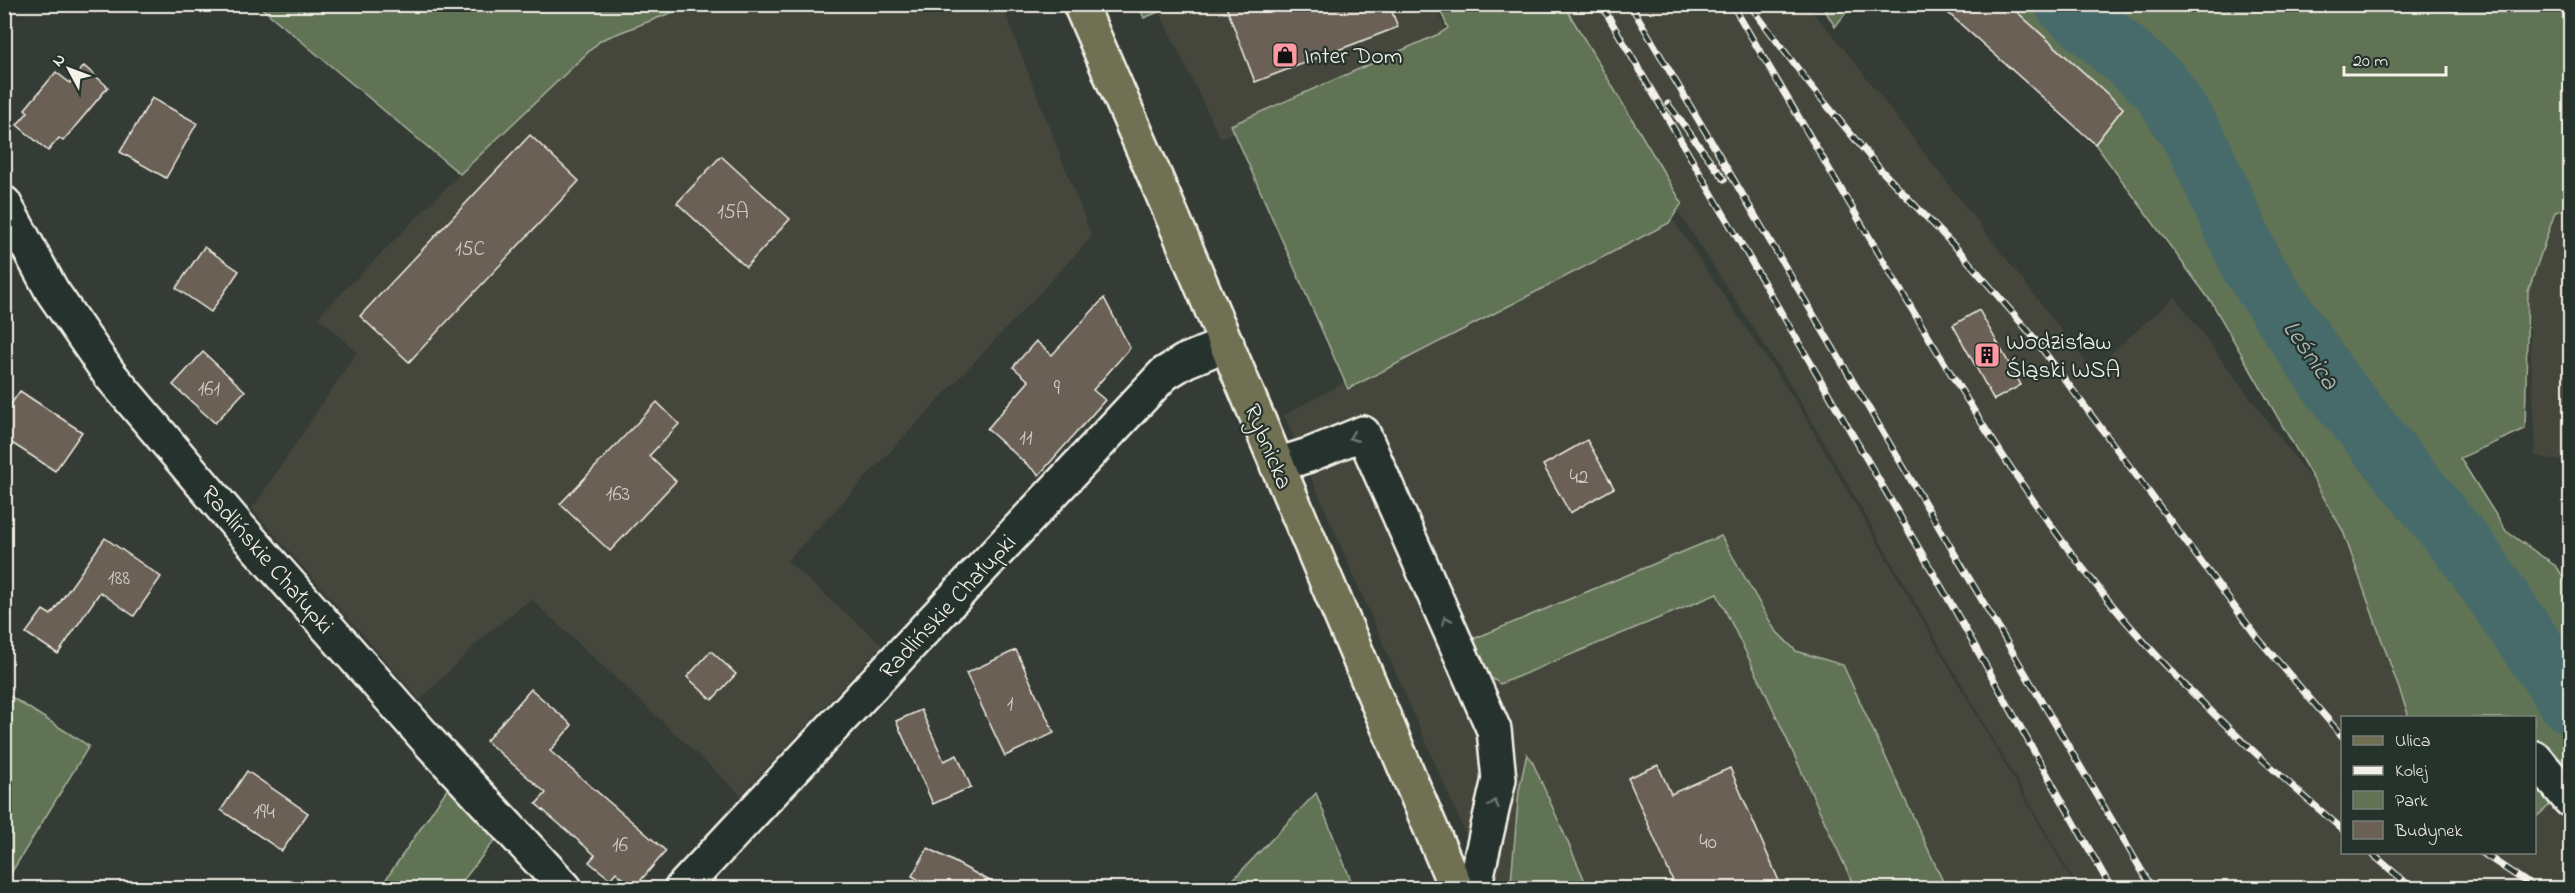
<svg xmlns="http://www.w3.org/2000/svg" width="2575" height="893" font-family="'Indie Flower',sans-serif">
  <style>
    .built { fill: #44473e }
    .green { fill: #607355; stroke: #aab29e; stroke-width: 1.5 }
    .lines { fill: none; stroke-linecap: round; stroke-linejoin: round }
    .river { stroke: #476b6b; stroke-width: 62 }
    .building { fill: #6a6054; stroke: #f4f1e8; stroke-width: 1.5 }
    .minor-casing { stroke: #f4f1e8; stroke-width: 38 }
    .major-casing { stroke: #f4f1e8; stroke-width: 38 }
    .minor { stroke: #26332d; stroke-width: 33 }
    .major { stroke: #706f52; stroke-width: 33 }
    .rail-casing { stroke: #f4f1e8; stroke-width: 7 }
    .rail { stroke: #26332d; stroke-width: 4.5; stroke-dasharray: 14; stroke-linecap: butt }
    .oneway { stroke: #6e766e }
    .labels { text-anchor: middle; stroke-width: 4.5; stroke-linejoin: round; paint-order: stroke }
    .number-label { font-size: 21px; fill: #d2cdc3 }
    .poi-label { font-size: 24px; fill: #f4f1e8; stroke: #26332d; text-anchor: start }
    .street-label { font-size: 24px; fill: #f4f1e8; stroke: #26332d }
    .water-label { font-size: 26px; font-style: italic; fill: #afbbb6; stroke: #26332d }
  </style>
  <rect width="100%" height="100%" fill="#343c35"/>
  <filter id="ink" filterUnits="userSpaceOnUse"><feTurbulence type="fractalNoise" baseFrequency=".0167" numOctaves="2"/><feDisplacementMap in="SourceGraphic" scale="12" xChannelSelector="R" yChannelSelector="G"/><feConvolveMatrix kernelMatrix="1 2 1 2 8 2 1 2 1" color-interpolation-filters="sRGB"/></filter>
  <g filter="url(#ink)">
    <g class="built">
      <path d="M1182 4 1434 5 1449 36 1220 138 1160 13Z"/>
      <path d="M691 5H1002L1092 237 787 561 882 645 741 795 531 599 483 637 420 700 252 509 357 352 318 317 460 174 601 40Z"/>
      <path d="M1551 5H1806L1834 36 2092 370 2175 297 2488 717 2342 718V852H2534L2535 780 2558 811 2570 820V888H2078L1798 397 1613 111Z"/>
      <path d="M2570 207V463L2535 456 2528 292 2555 212Z"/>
      <path d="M1666 210 1797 403 2076 888H1489L1284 415Z"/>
    </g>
    <g class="green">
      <path d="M258 5H691L601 40 460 174Z"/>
      <path d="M1138 5H1175L1144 18Z"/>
      <path d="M1438 5H1564L1682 203 1669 223 1348 389 1231 125 1439 34 1448 28Z"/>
      <path d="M1822 5H1852L1835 27Z"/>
      <path d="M2008 5H2570V207L2555 212 2528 292 2525 429 2460 458 2506 531 2557 567 2570 588V787L2535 818 2534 718H2410L2408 714 2343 531 2212 303 2095 144 2123 108Z"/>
      <path d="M1721 536 1775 630 1796 651 1843 665 1946 888H1855L1762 685 1717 594 1500 684 1490 677 1471 640Z"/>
      <path d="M5 693 89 746 5 883Z"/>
      <path d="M1527 754 1533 763 1588 888H1514L1511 882 1519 790Z"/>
      <path d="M452 782 499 835 457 888H380Z"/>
      <path d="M1316 793 1354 888H1225Z"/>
    </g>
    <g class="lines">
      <path class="river" d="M2066 4 2160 85 2198 145 2252 266 2329 381 2469 554 2570 702"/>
    </g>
    <g class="building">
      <path d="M1225 4H1389L1398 27 1255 82Z"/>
      <path d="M1938 4H2008L2123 108 2095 144Z"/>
      <path d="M84 66 108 87 63 141 59 138 48 151 17 125 28 112 25 109 56 72 70 83Z"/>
      <path d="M152 98 197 123 166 178 120 152Z"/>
      <path d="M530 135 579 181 409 362 360 316Z"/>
      <path d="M721 156 790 219 746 267 677 203Z"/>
      <path d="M204 247 239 271 211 312 176 288Z"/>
      <path d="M1104 298 1130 348 1093 390 1105 400 1039 475 987 429 1029 381 1013 367 1036 341 1052 355Z"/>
      <path d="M1979 310 2021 385 1994 400 1953 325Z"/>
      <path d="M203 352 245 391 215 423 173 385Z"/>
      <path d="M20 391 82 432 55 471 4 438V414Z"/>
      <path d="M657 402 679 424 649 456 676 481 610 551 560 504Z"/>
      <path d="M1587 440 1614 488 1570 513 1543 465Z"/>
      <path d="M105 538 161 577 134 616 100 592 58 654 26 633 43 610 51 615Z"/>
      <path d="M1016 650 1054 733 1005 756 966 673Z"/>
      <path d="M711 651 736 674 712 700 687 677Z"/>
      <path d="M531 689 572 725 550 751 666 851 634 888 616 872 610 879 589 862 595 855 536 804 546 793 486 741Z"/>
      <path d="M921 710 944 761 957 755 971 787 933 804 896 721Z"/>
      <path d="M1658 765 1671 794 1730 768 1782 888H1676L1628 778Z"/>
      <path d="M247 771 308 813 282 851 221 810Z"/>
      <path d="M928 848 1003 888H934L912 876Z"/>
    </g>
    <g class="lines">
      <defs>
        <g id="minor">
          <path d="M4 203 52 291 110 375 237 525 431 744 565 888"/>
          <path d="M1277 465 1309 455 1363 433 1494 730 1499 779 1474 888"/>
          <path d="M2535 758 2570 800"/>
          <path d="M682 888 1164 374 1185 361 1227 344"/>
        </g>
        <path id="major" d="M1080 4 1179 232 1456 888"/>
      </defs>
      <use href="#minor" class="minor-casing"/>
      <use href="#major" class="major-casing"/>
      <use href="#minor" class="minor"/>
      <use href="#major" class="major"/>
      <defs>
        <g id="rail">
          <path d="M1601 4 1949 600 2111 888"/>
          <path d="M1630 4 2152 888"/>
          <path d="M1732 4C1784 93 1836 181 1888 269 1952 377 2017 486 2096 585 2168 676 2254 754 2342 829"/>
          <path d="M1749 4 1810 85 1880 169 1961 253 2030 333 2257 637 2342 736"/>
          <path d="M1668 104 1724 179"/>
          <path d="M2370 852 2412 888"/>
          <path d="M2481 852 2535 888"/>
        </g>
      </defs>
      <use href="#rail" class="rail-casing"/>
      <use href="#rail" class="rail"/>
    </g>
    <defs><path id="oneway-chevron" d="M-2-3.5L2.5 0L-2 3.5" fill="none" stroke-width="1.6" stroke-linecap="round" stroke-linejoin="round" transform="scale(1.5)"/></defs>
    <g class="oneway">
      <use href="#oneway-chevron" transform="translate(1353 437) rotate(158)"/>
      <use href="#oneway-chevron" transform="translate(1446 620) rotate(-114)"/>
      <use href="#oneway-chevron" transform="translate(1494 804) rotate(-78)"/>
    </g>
  </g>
  <defs>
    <symbol id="shop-square" viewBox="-11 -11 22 22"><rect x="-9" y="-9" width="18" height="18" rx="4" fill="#ff9aa2" stroke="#26332d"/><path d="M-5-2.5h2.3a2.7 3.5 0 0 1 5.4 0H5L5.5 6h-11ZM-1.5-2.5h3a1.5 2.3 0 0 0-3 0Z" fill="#111"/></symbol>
    <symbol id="building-square" viewBox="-11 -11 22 22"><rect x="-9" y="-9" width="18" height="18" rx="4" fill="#ff9aa2" stroke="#26332d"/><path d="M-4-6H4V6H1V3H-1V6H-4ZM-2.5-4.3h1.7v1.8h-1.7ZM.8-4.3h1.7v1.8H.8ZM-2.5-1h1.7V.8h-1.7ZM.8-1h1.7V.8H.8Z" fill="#111"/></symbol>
  </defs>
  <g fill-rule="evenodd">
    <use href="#shop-square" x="1270" y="40" width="30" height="30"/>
    <use href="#building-square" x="1972" y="340" width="30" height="30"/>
  </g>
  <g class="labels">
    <g class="number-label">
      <text x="733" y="218">15A</text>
      <text x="470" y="255">15C</text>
      <text x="1057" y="394">9</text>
      <text x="209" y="395">161</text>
      <text x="1026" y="444">11</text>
      <text x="1579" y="483">42</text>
      <text x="618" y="500">163</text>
      <text x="119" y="584">188</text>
      <text x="1010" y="710">1</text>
      <text x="264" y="818">194</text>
      <text x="1708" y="848">40</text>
      <text x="620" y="851">16</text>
    </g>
    <g class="poi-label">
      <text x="1304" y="63">Inter Dom</text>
      <text x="2006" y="349">Wodzisław<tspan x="2006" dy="28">Śląski WSA</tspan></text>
    </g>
    <g class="street-label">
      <text transform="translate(1269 446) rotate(67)" y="8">Rybnicka</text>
      <text transform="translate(268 559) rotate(49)" y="8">Radlińskie Chałupki</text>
      <text transform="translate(947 606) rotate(-47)" y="8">Radlińskie Chałupki</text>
    </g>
    <g class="water-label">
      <text transform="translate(2312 354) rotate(55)" y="9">Leśnica</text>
    </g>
  </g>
  <rect width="2575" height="893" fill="none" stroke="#26332d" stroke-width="24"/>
  <rect x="12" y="12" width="2551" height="869" fill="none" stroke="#f4f1e8" stroke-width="2" filter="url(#ink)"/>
  <rect x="2341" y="716" width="195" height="138" fill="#26332d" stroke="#787f78" stroke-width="1.5"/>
  <rect x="2353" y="736" width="30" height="9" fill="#706f52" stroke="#787f78" stroke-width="1.5"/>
  <text x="2395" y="746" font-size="18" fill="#f4f1e8">Ulica</text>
  <rect x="2353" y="766" width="30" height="9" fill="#f4f1e8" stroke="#787f78" stroke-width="1.5"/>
  <text x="2395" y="776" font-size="18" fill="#f4f1e8">Kolej</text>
  <rect x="2353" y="791" width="30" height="18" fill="#607355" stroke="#787f78" stroke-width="1.5"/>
  <text x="2395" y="806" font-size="18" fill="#f4f1e8">Park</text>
  <rect x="2353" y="821" width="30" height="18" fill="#6a6054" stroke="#787f78" stroke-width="1.5"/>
  <text x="2395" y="836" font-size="18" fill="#f4f1e8">Budynek</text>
  <g transform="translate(69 69) rotate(311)" stroke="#26332d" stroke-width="4.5" paint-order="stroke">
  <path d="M0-4.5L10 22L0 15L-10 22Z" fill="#f4f1e8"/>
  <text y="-9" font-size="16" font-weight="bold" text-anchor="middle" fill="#f4f1e8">N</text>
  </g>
  <path d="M2344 66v9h102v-9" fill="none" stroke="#f4f1e8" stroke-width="3"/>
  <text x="2353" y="66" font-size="18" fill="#f4f1e8" stroke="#26332d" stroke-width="4.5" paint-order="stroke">20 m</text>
</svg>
